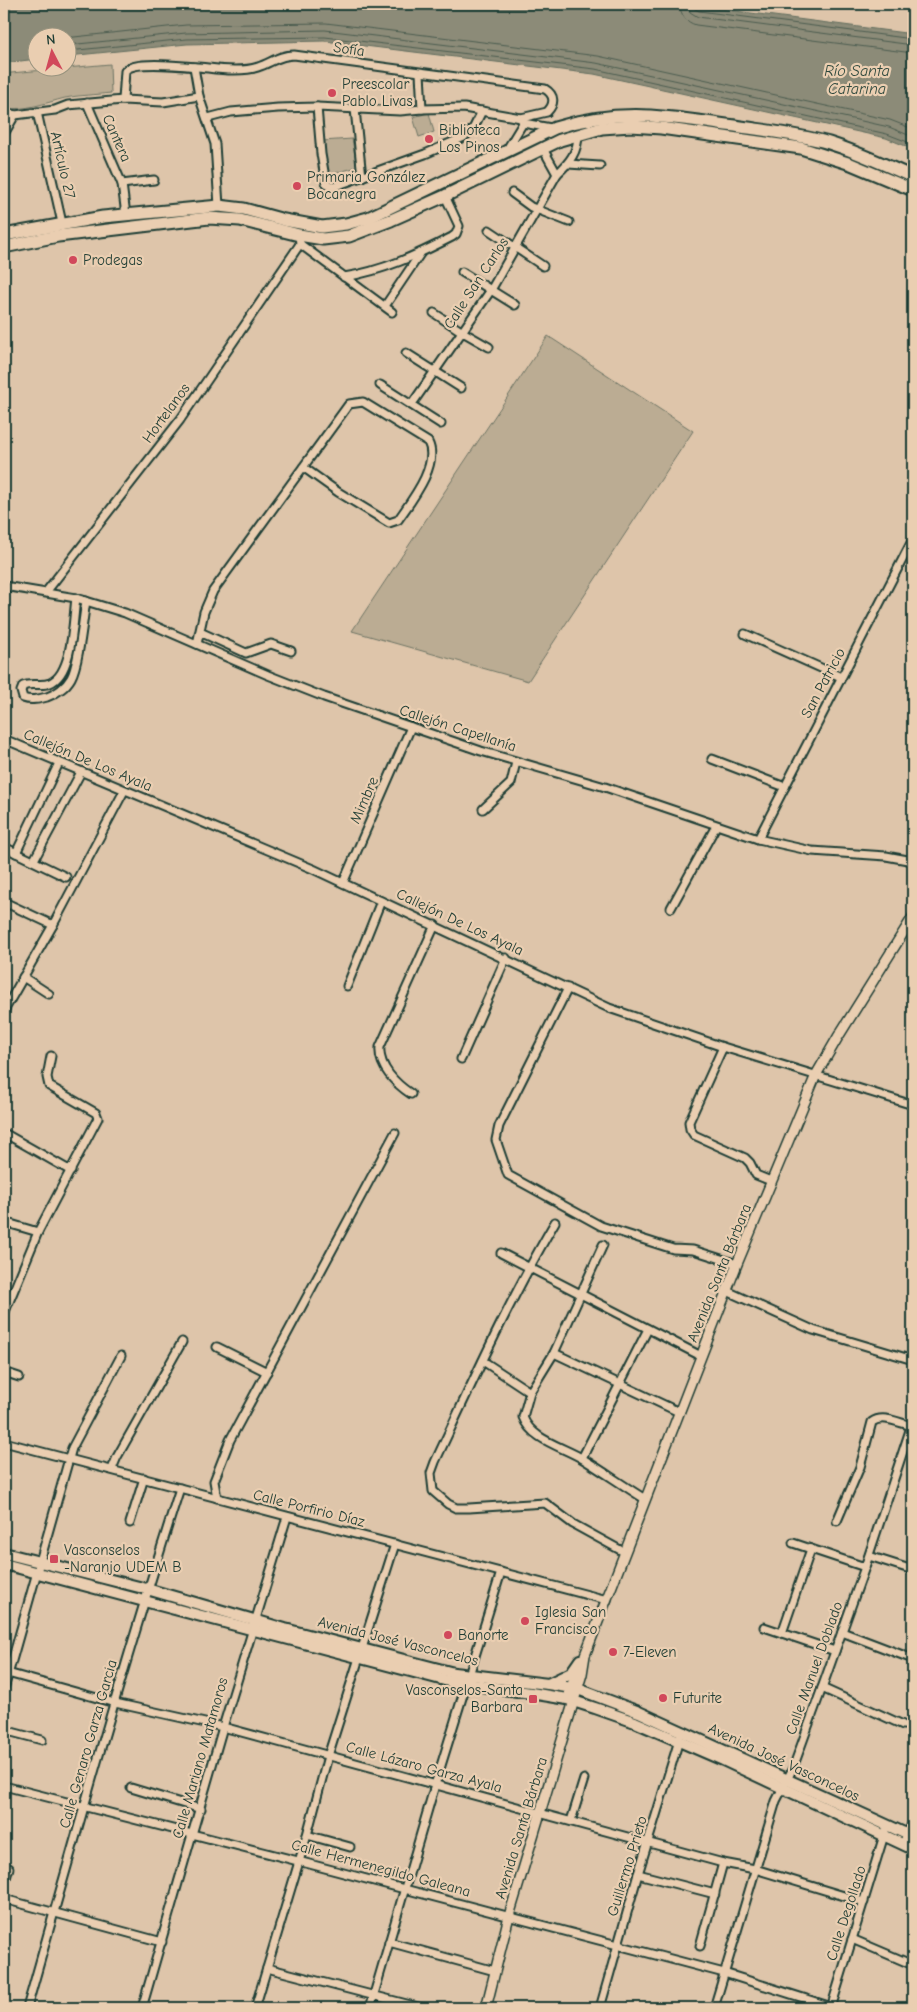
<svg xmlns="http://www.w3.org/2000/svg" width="917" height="2012" font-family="'Comic Neue',sans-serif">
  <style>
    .green { fill: #bbac93; stroke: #6d7464 }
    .water { fill: #8c8b78; stroke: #606c5d }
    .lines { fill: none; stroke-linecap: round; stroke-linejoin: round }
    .shore { stroke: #4b5c4f; stroke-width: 1 }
    .minor-casing { stroke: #1f3d34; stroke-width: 11 }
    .tertiary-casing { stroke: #1f3d34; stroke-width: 12 }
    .secondary-casing { stroke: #1f3d34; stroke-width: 14 }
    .primary-casing { stroke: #1f3d34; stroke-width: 15 }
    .minor { stroke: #eaceb1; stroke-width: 7 }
    .tertiary { stroke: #eaceb1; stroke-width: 9 }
    .secondary { stroke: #eaceb1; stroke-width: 10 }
    .primary { stroke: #eaceb1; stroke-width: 11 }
    .poi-dot { fill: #d1495b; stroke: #eaceb1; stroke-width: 2 }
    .labels { text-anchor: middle; stroke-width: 4.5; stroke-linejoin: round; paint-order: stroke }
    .street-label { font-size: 15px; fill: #1f3d34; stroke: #eaceb1 }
    .poi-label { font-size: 15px; fill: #1f3d34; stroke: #eaceb1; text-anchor: start }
    .water-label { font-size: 16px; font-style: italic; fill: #2f493e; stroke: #eaceb1 }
  </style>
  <rect width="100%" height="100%" fill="#dec5aa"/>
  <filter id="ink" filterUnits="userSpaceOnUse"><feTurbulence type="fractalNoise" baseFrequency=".02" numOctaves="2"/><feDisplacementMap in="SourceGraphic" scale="10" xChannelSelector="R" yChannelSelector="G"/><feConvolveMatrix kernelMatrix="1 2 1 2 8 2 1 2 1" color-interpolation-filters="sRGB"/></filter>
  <g filter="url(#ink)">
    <g class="green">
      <path d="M110 64 111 93C96 95 79 95 65 98 45 103 25 111 4 108V76L11 73Z"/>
      <path d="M429 113 434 132 419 137 413 117Z"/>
      <path d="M352 139 357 167 328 175 322 141Z"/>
      <path d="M548 336 693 431 528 681 352 631Z"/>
    </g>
    <path class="water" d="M4 4H681L913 34V149L886 138 594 74 324 41 187 44 68 56V38H38L37 59 4 63Z"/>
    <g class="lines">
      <g class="shore">
        <path d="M680 4C680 15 686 22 696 25L913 53"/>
        <path d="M687 4 690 12 698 17 913 45"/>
        <path d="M694 4 695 9 699 11 913 39"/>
        <path d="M65 38 186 25 326 23 598 56 890 120 913 129"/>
        <path d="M68 45 186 33 325 30 596 63 889 127 913 137"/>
        <path d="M68 51 187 39 325 37 595 69 887 134 913 144"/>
      </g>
      <defs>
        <g id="minor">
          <path d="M194 67 199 96 215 144 219 206"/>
          <path d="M420 73 422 109"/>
          <path d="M123 100 125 71C134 59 192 67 208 68 223 70 243 72 258 67 271 63 279 55 294 55L545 89C555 95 555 104 547 112L521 118"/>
          <path d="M87 103 122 184 126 215"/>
          <path d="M317 107 321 154 326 183 333 187 425 154 464 137 473 129 482 111"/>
          <path d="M355 109 362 177"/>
          <path d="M4 112 15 115 55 110 68 105 123 100 163 102 199 96"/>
          <path d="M37 112 62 223"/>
          <path d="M208 118 231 112 278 108 317 107 400 111 422 109 464 108 521 118 523 123 551 128"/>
          <path d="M4 134 15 115"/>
          <path d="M542 147 557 174"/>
          <path d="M506 151 523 123"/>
          <path d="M568 164 600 166"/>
          <path d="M122 184 154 180"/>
          <path d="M512 193 531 207 569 222"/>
          <path d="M489 230 543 266"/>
          <path d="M300 244 392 312"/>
          <path d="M462 272 515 305"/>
          <path d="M344 277C383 271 417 255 452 237L456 234 459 226 445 196"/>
          <path d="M385 306 420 254"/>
          <path d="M434 313 461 331 489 347"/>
          <path d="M406 353 461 388"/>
          <path d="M380 385 441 424"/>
          <path d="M412 404 491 290 557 174C570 162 578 152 578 134"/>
          <path d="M4 586 76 598 125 613 268 675 324 697 481 751 605 787 758 839 812 851 886 856 913 861"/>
          <path d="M46 592 180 420 300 244 299 235"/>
          <path d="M76 598C73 620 73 674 50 683 41 687 32 682 23 686L21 691 23 698C31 701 39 699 47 697 56 694 66 687 71 678 79 664 83 619 86 601"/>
          <path d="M200 632 246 653 271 644 291 651"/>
          <path d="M745 634 841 677"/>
          <path d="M197 644 204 612 213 591 349 404 363 402 428 442C440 465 411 501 398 520L389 523 338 492 303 467"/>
          <path d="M4 739 313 869 609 1008 723 1047 913 1105"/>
          <path d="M712 759 785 787"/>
          <path d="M483 809 511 783 516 762"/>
          <path d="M758 839 913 539"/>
          <path d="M4 847 66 877"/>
          <path d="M16 853 59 763"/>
          <path d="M34 860 81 772"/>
          <path d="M343 883 411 727"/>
          <path d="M4 902 53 925"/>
          <path d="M671 908 716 826"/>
          <path d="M23 977 49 994"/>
          <path d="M347 986 381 901"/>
          <path d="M568 988 499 1126 496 1140 508 1175 601 1226 673 1249 693 1250 737 1264"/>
          <path d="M4 1011 53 925 124 791"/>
          <path d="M723 1047 689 1122 690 1129 694 1135 745 1158 750 1163 756 1175 771 1181"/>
          <path d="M461 1059 506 958"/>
          <path d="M411 1094C396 1084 378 1067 380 1047L435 925"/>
          <path d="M4 1133 71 1171"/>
          <path d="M4 1222 38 1232"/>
          <path d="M555 1222C510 1299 473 1381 435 1462L431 1473 433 1491 448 1504 456 1508H469L545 1503 573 1524 624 1552"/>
          <path d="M603 1245 554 1353 530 1392 523 1417C531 1440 564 1447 583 1459 604 1472 624 1486 645 1499"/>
          <path d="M501 1253 701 1356"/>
          <path d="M727 1291 813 1330 913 1360"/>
          <path d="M4 1314 38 1232 98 1118 96 1113 49 1086 47 1077 51 1056"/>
          <path d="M217 1347 267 1372"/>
          <path d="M554 1353 679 1412"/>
          <path d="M483 1361 530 1392"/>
          <path d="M4 1372 19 1377"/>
          <path d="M4 1442 607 1600"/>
          <path d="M582 1458 648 1329"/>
          <path d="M112 1469 117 1457 182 1342"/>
          <path d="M217 1498 214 1481 230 1440 395 1133"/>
          <path d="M837 1521 860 1467 872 1422C883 1414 899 1423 912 1426"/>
          <path d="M130 1523 144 1478"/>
          <path d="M793 1543 865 1567"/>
          <path d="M869 1556 913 1570"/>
          <path d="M764 1627 835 1651"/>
          <path d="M842 1632 913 1659"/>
          <path d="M782 1633 811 1549"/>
          <path d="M4 1672 115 1703 223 1727 271 1740 723 1863 755 1869 864 1902"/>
          <path d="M822 1688 903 1725"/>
          <path d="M4 1689 72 1448 121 1356"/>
          <path d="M4 1730 42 1740"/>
          <path d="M4 1786 298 1861 724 1973 835 2008"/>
          <path d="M131 1788 201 1809"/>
          <path d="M571 1821 584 1779"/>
          <path d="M307 1835 350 1847"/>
          <path d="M903 1844 913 1822"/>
          <path d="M638 1874 715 1894"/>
          <path d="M4 1885 9 1868"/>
          <path d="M4 1899 162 1942"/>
          <path d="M852 1939 913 1965"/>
          <path d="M389 1942 495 1971"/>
          <path d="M700 1946 723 1863"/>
          <path d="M267 1968 422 2008"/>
          <path d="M27 2008C76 1834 125 1660 180 1488"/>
          <path d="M142 2008 223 1727 287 1517"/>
          <path d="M255 2008 307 1835 328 1756 395 1544"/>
          <path d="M370 2008 435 1785 501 1572"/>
          <path d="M600 2008 638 1874 680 1737"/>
          <path d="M714 2008 776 1801 793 1768 822 1688 865 1567 913 1421"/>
          <path d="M831 2008 885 1832"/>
        </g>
        <g id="tertiary">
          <path d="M569 1694 579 1664"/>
          <path d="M486 2008 509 1916 582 1674 585 1655 737 1264 816 1075 838 1037 913 917"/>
        </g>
        <g id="secondary">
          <path d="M4 1553 147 1589 285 1629 454 1673 548 1684 578 1689 639 1712 913 1837"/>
          <path d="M4 1564 452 1682 531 1693 567 1699 595 1708 635 1722 723 1760 913 1849"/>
          <path d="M548 1684 571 1673 580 1660"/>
        </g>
        <g id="primary">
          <path d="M4 235 103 217 219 206 244 209 284 220 322 227 346 224 368 218 555 128C622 107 668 117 735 126 767 131 798 134 829 143 858 152 885 165 913 177"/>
          <path d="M4 247 58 236 209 218 240 220 299 235 323 239 349 236 391 220 445 196 560 140 602 128 631 126 661 128 801 148 851 164 913 190"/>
        </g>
      </defs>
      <use href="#minor" class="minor-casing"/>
      <use href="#tertiary" class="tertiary-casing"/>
      <use href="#secondary" class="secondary-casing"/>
      <use href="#primary" class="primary-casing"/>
      <use href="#minor" class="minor"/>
      <use href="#tertiary" class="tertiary"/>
      <use href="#secondary" class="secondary"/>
      <use href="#primary" class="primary"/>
    </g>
  </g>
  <g class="poi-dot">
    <circle cx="332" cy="93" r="5"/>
    <circle cx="429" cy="139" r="5"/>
    <circle cx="297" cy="186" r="5"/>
    <circle cx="73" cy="260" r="5"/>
    <rect x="49" y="1554" width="10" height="10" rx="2.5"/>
    <circle cx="525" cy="1621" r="5"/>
    <circle cx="448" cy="1635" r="5"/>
    <circle cx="613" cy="1652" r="5"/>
    <circle cx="663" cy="1698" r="5"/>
    <rect x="528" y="1694" width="10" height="10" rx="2.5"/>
  </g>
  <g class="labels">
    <g class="street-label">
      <text transform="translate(349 49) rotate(8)" y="5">Sofía</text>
      <text transform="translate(117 138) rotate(66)" y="5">Cantera</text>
      <text transform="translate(63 165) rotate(77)" y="5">Artículo 27</text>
      <text transform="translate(476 283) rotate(-57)" y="5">Calle San Carlos</text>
      <text transform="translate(166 413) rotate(-54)" y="5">Hortelanos</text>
      <text transform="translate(823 683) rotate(-62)" y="5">San Patricio</text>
      <text transform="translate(458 728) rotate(18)" y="5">Callejón Capellanía</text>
      <text transform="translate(88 760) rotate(23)" y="5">Callejón De Los Ayala</text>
      <text transform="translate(364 800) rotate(-66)" y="5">Mimbre</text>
      <text transform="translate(460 922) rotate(25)" y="5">Callejón De Los Ayala</text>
      <text transform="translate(719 1273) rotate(-68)" y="5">Avenida Santa Bárbara</text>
      <text transform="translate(309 1508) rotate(14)" y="5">Calle Porfirio Díaz</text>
      <text transform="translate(398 1641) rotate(14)" y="5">Avenida José Vasconcelos</text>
      <text transform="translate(814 1668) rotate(-70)" y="5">Calle Manuel Doblado</text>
      <text transform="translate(88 1744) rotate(-74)" y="5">Calle Genaro Garza Garcia</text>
      <text transform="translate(200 1758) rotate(-74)" y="5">Calle Mariano Matamoros</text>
      <text transform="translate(784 1762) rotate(25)" y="5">Avenida José Vasconcelos</text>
      <text transform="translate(424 1767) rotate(15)" y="5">Calle Lázaro Garza Ayala</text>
      <text transform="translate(521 1828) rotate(-73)" y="5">Avenida Santa Bárbara</text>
      <text transform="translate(627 1866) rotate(-73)" y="5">Guillermo Prieto</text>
      <text transform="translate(381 1868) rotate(15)" y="5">Calle Hermenegildo Galeana</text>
      <text transform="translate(846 1913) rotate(-72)" y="5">Calle Degollado</text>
    </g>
    <g class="poi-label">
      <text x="342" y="89">Preescolar<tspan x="342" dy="17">Pablo Livas</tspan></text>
      <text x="439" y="135">Biblioteca<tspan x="439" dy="17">Los Pinos</tspan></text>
      <text x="307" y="182">Primaria González<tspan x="307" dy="17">Bocanegra</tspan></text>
      <text x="83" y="265">Prodegas</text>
      <text x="64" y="1555">Vasconselos<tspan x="64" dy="17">-Naranjo UDEM B</tspan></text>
      <text x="535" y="1617">Iglesia San<tspan x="535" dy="17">Francisco</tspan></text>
      <text x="458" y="1640">Banorte</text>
      <text x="623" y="1657">7-Eleven</text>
      <text x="523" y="1695" text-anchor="end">Vasconselos-Santa<tspan x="523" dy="17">Barbara</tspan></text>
      <text x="673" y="1703">Futurite</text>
    </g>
    <g class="water-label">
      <text x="857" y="76">Río Santa<tspan x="857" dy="18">Catarina</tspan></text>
    </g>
  </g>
  <rect width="917" height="2012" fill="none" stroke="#eaceb1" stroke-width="20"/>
  <rect x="10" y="10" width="897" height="1992" fill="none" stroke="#1f3d34" stroke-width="2" filter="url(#ink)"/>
  <g transform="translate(52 52) rotate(354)"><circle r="24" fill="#eaceb1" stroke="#99947f"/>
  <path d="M0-4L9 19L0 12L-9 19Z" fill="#d1495b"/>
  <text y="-8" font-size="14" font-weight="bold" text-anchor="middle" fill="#1f3d34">N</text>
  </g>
</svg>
